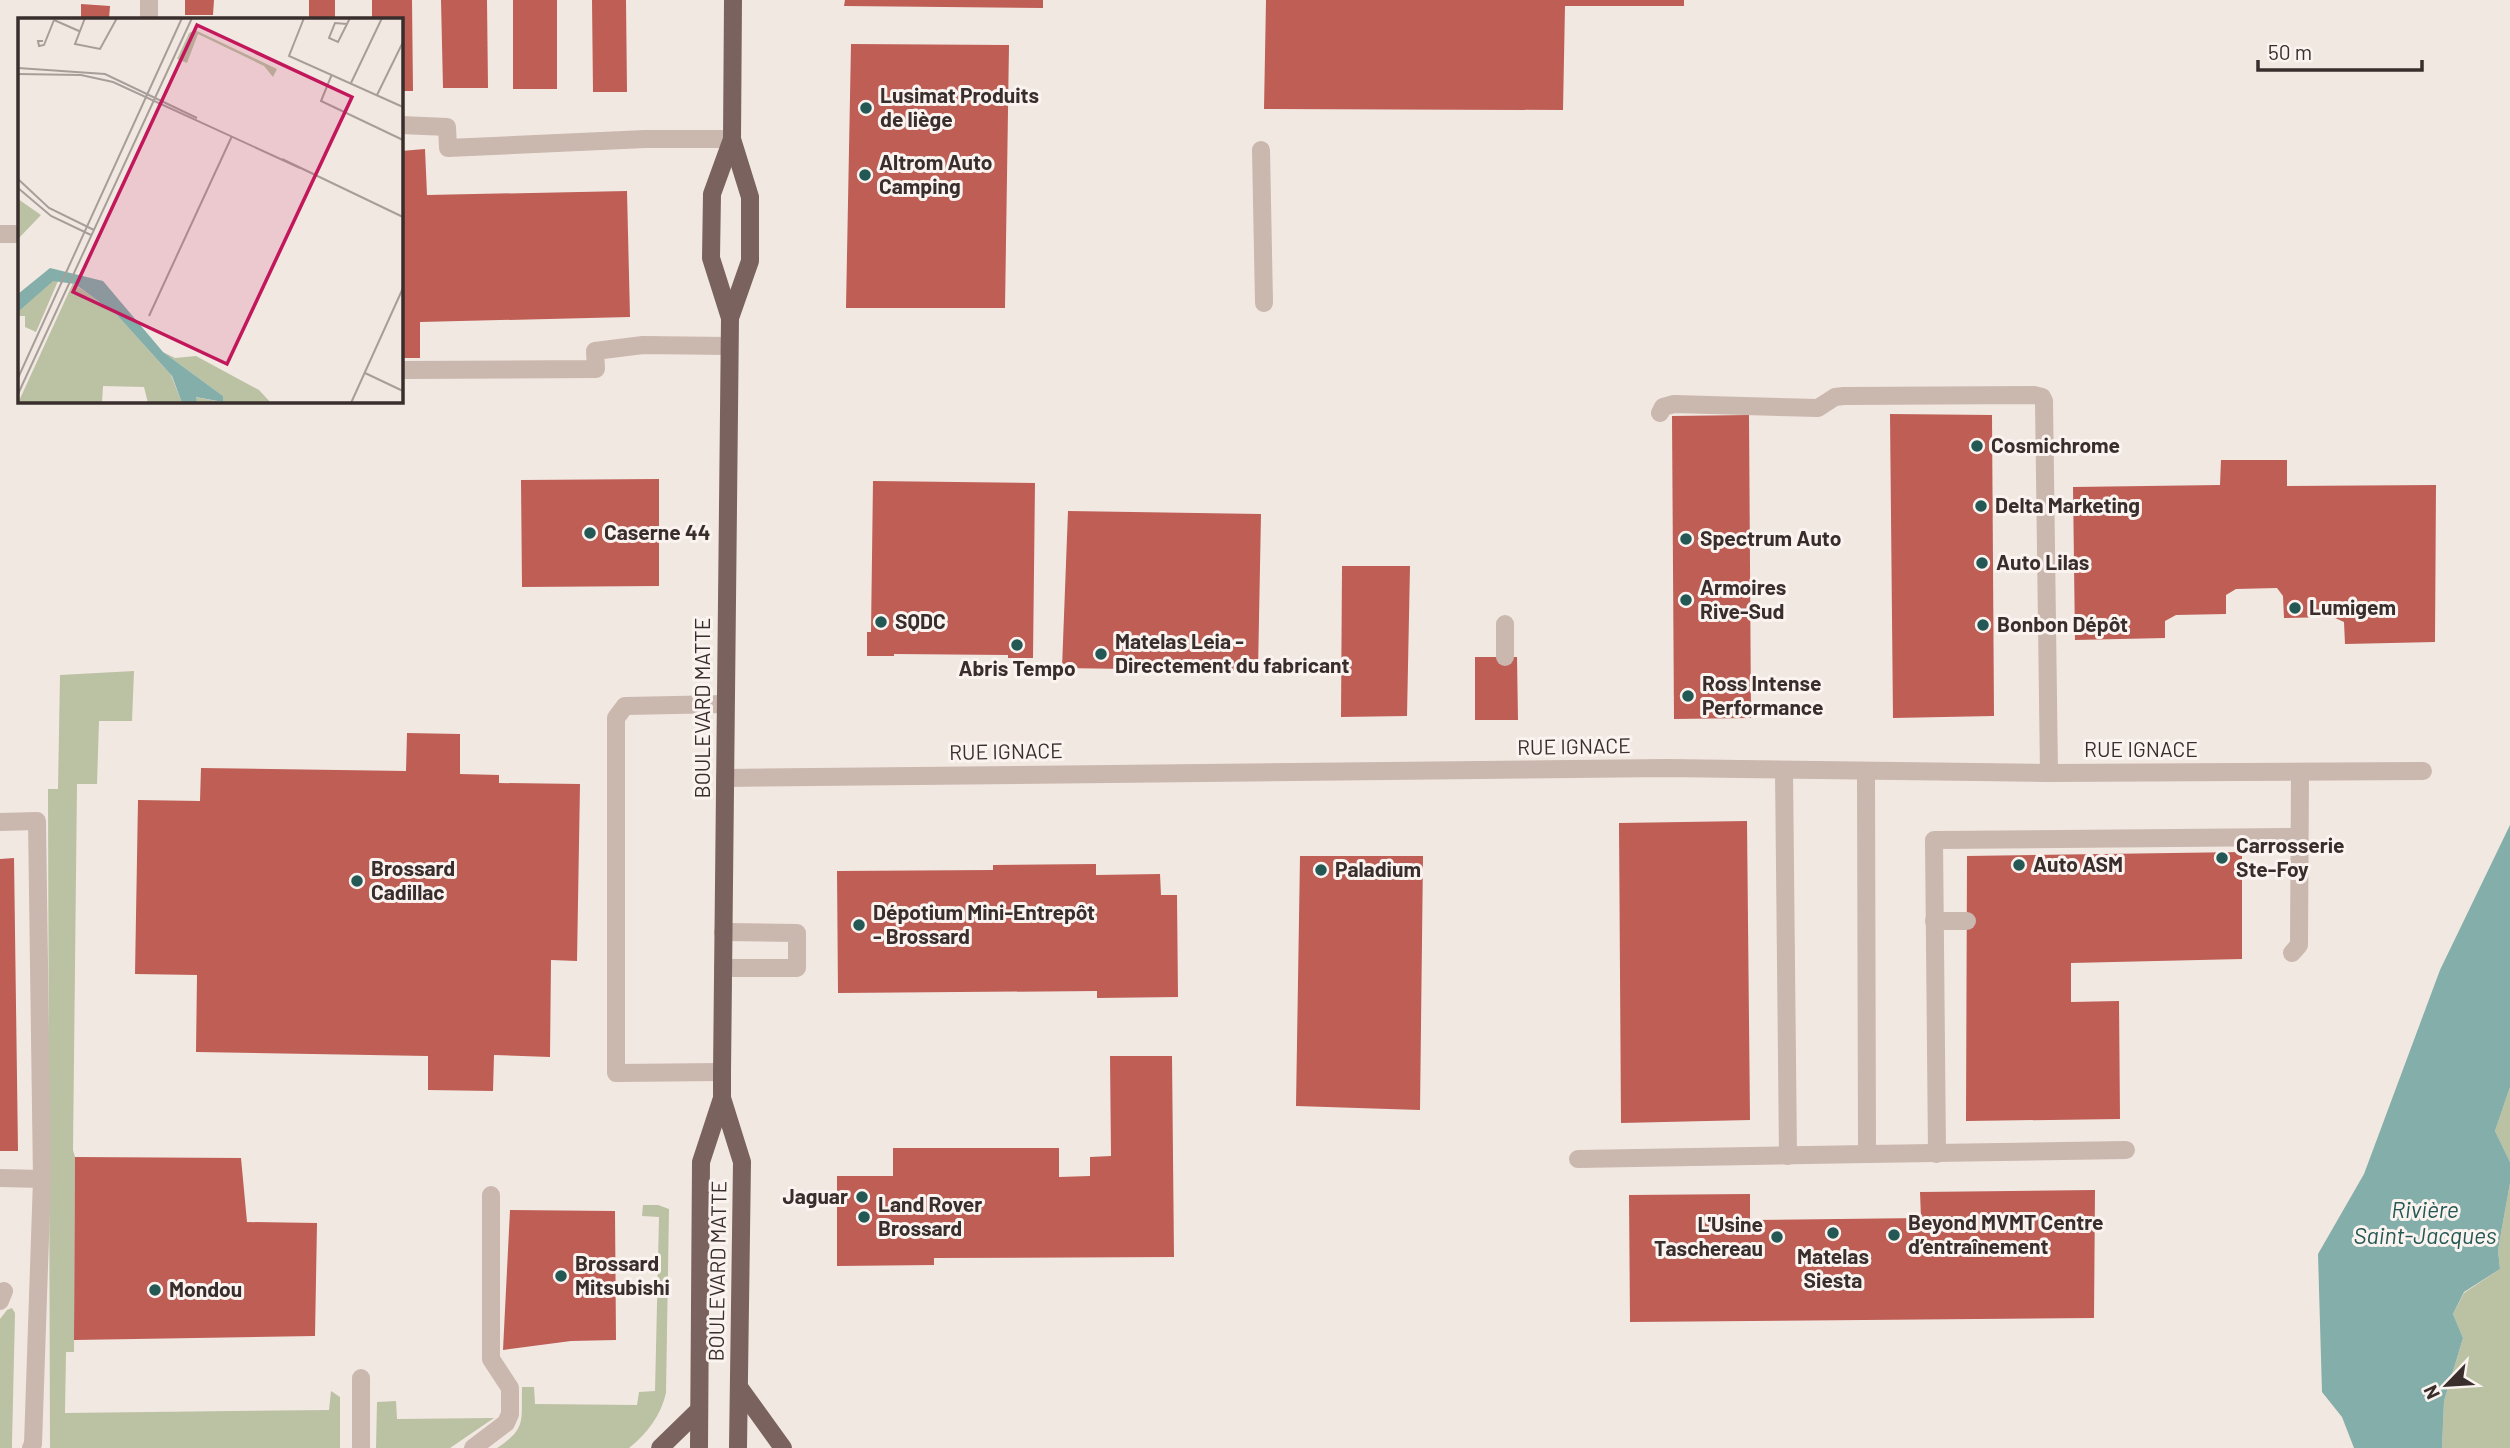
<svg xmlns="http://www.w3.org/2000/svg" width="2510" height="1448" font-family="Barlow,sans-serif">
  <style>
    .green { fill: #bbc1a3 }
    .water { fill: #83aea9 }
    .building { fill: #be5e55 }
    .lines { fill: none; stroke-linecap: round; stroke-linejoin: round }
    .minor { stroke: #cab7ae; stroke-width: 18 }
    .major { stroke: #7a635f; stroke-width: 18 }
    .poi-dot { fill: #245854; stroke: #faf3ef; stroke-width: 2.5 }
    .labels { text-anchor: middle; stroke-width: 6; stroke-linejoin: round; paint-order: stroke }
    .poi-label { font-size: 21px; font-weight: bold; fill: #392e2c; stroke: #faf3ef; text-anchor: start }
    .street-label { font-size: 21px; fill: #392e2c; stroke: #faf3ef }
    .water-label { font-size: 23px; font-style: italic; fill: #245854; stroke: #faf3ef }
    .inset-road { fill: none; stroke: #a89e99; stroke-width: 2 }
    .view { fill: #c2185b; fill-opacity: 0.15; stroke: #c2185b; stroke-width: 3.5 }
    .inset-edge { fill: none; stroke: #392e2c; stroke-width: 3.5 }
  </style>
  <rect width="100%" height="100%" fill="#f2e8e2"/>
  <g class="green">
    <path d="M134 671 132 721H99L97 784H77L73 1150 75 1157 74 1352H66L65 1413 329 1410 331 1391 340 1397V1448H50L48 789H58L60 675Z"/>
    <path d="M2510 1087V1162L2495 1131Z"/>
    <path d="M2510 1183V1448H2442L2444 1401 2463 1338 2453 1314 2464 1293 2500 1269 2498 1250Z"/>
    <path d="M643 1205H658L669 1209 666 1393C661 1415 647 1434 629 1448H497C527 1428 521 1421 522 1387H534L535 1404 637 1405 639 1392 655 1391 659 1217 642 1216Z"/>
    <path d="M12 1308 15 1313 12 1443V1448H0V1319L7 1310Z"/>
    <path d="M396 1401 397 1419 494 1418 450 1448H376L377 1402Z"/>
  </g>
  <path class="water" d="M2510 825V1087L2495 1131 2510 1162V1183L2498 1250 2500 1269 2464 1292 2453 1314 2463 1338 2444 1401 2442 1448H2354L2342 1417 2322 1392 2318 1254 2364 1174 2440 970Z"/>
  <g class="building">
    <path d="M185 0H214L213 15H185Z"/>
    <rect x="309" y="0" width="26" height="19"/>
    <path d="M372 0H412L413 91H401V19H372Z"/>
    <path d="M441 0H487L488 88H443Z"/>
    <rect x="513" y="0" width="44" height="89"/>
    <path d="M592 0H626L627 92H593Z"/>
    <path d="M845 0H1043V8L844 6Z"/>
    <path d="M1266 0H1684V6H1565L1563 110 1264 109Z"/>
    <path d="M81 4 110 6 109 19H81Z"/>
    <path d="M851 44 1009 45 1005 308H846Z"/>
    <path d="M425 149 427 195 627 191 630 317 420 322V358H401V151Z"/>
    <path d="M1890 414 1992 415 1994 716 1893 718Z"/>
    <path d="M1749 415 1751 718 1674 719 1672 416Z"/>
    <path d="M2221 460H2287V486L2436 485 2435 642 2345 644 2344 622 2333 617 2284 618 2283 596 2277 588 2236 589 2226 595V614L2176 615 2165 621V638L2075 640 2073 487 2220 485Z"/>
    <path d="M659 479V586L522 587 521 480Z"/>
    <path d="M873 481 1035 483 1033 658H1008V655L894 654V656H867V632H871Z"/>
    <path d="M1068 511 1261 514 1258 671 1062 668Z"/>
    <path d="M1342 566H1410L1407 716 1341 717Z"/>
    <path d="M1475 657H1517L1518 720H1475Z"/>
    <path d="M407 733 460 734V774L499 775V783L580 784 577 961 551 960 550 1057 494 1055 493 1091 428 1090V1056L196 1052 197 975 135 974 138 800 200 801 201 768 406 771Z"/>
    <path d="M1747 821 1750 1120 1621 1123 1619 823Z"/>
    <path d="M2242 852V959L2071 963V1002L2119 1001 2120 1119 1966 1121 1967 856Z"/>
    <path d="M1300 856H1423L1420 1110 1296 1106Z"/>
    <path d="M14 858 18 1151H0V859Z"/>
    <path d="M1096 864V875L1160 874 1161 895H1177L1178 997 1097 998V991L838 993 837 871 993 870V865Z"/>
    <path d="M1110 1056H1172L1174 1257 934 1258V1265L837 1266V1176H893V1148H1059V1177L1090 1176V1157L1111 1156Z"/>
    <path d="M75 1157 241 1158 247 1222 317 1223 315 1336 74 1340Z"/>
    <path d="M2095 1190 2094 1318 1630 1322 1629 1195 1750 1194V1220L1921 1218 1920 1192Z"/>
    <path d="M510 1210 615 1211 616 1340 571 1341 503 1350Z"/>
  </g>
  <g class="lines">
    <g class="minor">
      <path d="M149 19V0"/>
      <path d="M401 125 447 127 448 148 645 139H732"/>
      <path d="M1261 150 1264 303"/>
      <path d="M0 234H19"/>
      <path d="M401 370 596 369 595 351 643 345 729 346"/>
      <path d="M1660 413 1663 407 1674 404 1818 408 1835 397 1844 396 2034 395 2042 397 2044 401 2049 773"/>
      <path d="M1505 624V657"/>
      <path d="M1784 770 1788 1156"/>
      <path d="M725 778 1667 768 2049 773 2423 771"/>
      <path d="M0 822 37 821 42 1179 33 1444 31 1448"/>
      <path d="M1934 921H1967"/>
      <path d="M2292 953 2299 945 2300 773"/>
      <path d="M723 968H797V933L723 932"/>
      <path d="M722 1072 616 1073V718L625 706 725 704"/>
      <path d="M1867 1154 2126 1150"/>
      <path d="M1937 1154 1934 840 2299 837"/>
      <path d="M1578 1159 1867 1154 1866 771"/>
      <path d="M0 1178 42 1179"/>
      <path d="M0 1301 4 1291"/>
      <path d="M361 1448V1378"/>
      <path d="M473 1448 506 1423 510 1414V1388L491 1359V1195"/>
    </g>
    <g class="major">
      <path d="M730 318 750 261V197L732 139 733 0"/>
      <path d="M722 1098 742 1162 738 1448"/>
      <path d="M739 1387 783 1448"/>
      <path d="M660 1448 699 1410"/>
      <path d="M699 1448 701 1162 722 1098V1072L730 318 711 258 712 194 732 139"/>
    </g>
  </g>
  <g class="poi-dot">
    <circle cx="866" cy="108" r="7"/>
    <circle cx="865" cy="175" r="7"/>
    <circle cx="1977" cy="446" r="7"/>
    <circle cx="1981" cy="506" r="7"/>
    <circle cx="590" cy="533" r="7"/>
    <circle cx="1686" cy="539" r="7"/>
    <circle cx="1982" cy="563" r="7"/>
    <circle cx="1686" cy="600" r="7"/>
    <circle cx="2295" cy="608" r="7"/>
    <circle cx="881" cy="622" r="7"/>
    <circle cx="1983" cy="625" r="7"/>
    <circle cx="1017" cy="645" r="7"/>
    <circle cx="1101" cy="654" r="7"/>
    <circle cx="1688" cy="696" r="7"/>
    <circle cx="2222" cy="858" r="7"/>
    <circle cx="2019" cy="865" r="7"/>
    <circle cx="1321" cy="870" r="7"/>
    <circle cx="357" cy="881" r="7"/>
    <circle cx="859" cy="925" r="7"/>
    <circle cx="862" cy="1197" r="7"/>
    <circle cx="864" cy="1217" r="7"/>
    <circle cx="1833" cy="1233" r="7"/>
    <circle cx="1894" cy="1235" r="7"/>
    <circle cx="1777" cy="1237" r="7"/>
    <circle cx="561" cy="1276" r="7"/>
    <circle cx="155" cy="1290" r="7"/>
  </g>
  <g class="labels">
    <g class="poi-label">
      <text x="880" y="103">Lusimat Produits<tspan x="880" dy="24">de liège</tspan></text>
      <text x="879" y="170">Altrom Auto<tspan x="879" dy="24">Camping</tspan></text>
      <text x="1991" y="453">Cosmichrome</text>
      <text x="1995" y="513">Delta Marketing</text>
      <text x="604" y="540">Caserne 44</text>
      <text x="1700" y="546">Spectrum Auto</text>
      <text x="1996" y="570">Auto Lilas</text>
      <text x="1700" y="595">Armoires<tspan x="1700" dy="24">Rive-Sud</tspan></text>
      <text x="2309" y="615">Lumigem</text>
      <text x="895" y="629">SQDC</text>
      <text x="1997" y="632">Bonbon Dépôt</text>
      <text x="1115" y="649">Matelas Leia -<tspan x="1115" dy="24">Directement du fabricant</tspan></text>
      <text x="1017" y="676" text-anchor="middle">Abris Tempo</text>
      <text x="1702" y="691">Ross Intense<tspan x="1702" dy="24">Performance</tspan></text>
      <text x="2236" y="853">Carrosserie<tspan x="2236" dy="24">Ste-Foy</tspan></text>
      <text x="2033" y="872">Auto ASM</text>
      <text x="371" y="876">Brossard<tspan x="371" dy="24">Cadillac</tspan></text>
      <text x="1335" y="877">Paladium</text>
      <text x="873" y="920">Dépotium Mini-Entrepôt<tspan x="873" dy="24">- Brossard</tspan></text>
      <text x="848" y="1204" text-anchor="end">Jaguar</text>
      <text x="878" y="1212">Land Rover<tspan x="878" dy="24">Brossard</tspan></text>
      <text x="1908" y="1230">Beyond MVMT Centre<tspan x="1908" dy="24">d’entraînement</tspan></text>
      <text x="1763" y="1232" text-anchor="end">L'Usine<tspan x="1763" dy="24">Taschereau</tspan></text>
      <text x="1833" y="1264" text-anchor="middle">Matelas<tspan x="1833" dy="24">Siesta</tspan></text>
      <text x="575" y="1271">Brossard<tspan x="575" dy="24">Mitsubishi</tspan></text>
      <text x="169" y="1297">Mondou</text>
    </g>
    <g class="street-label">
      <text transform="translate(703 708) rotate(-90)" y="7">BOULEVARD MATTE</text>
      <text transform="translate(1574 747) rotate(-1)" y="7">RUE IGNACE</text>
      <text x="2141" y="757">RUE IGNACE</text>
      <text transform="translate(1006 752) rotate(-1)" y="7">RUE IGNACE</text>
      <text transform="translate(718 1271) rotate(-89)" y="7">BOULEVARD MATTE</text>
    </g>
    <g class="water-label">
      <text x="2425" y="1218">Rivière<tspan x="2425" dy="26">Saint-Jacques</tspan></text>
    </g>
  </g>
  <g transform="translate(18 18)">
    <rect width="385" height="385" fill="#f2e8e2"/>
    <path d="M177 12 259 51 255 59 246 48 180 16 169 45 159 41 171 15ZM0 181 23 197 0 221ZM34 263H40L18 314 7 309V298H0V294ZM55 265 99 297 153 357 164 385H130L126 369 85 368 84 385H0ZM145 334 157 340 178 338 241 372 253 385H179L177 379 204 384 205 378Z" fill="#bbc1a3"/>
    <path d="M32 250 85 263 145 334 205 378V384L178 379 179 385H164L154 358 99 297 57 266 35 263 0 294V276Z" fill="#83aea9"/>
    <path class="inset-road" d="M67 0 57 26 82 31 99 0M286 0 271 38 385 89M36 2 61 13M329 6 317 5 311 20 320 24 332 0M25 23H20L21 28 26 27 36 2M0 50 87 56 179 100M0 56 63 57 95 64 282 150M314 56 303 83 385 122M333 65 364 0M359 77 385 24M264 141 385 199M0 161 31 190 76 212M0 170 33 198 73 217M131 298 214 118M347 355 385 373M0 360 164 0M0 376 174 0M333 385 385 270"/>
    <path class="view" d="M179 7 334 79 209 346 55 274Z"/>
    <rect width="385" height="385" class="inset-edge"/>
  </g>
  <g transform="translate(2447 1385) rotate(245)" stroke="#faf3ef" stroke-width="5" paint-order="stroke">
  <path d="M0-5L12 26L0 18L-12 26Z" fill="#392e2c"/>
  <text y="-10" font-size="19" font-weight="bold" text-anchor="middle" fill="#392e2c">N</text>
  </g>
  <path d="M2258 60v10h164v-10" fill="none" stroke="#392e2c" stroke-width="3.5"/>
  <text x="2268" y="60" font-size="21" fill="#392e2c" stroke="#faf3ef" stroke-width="5" paint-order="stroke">50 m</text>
</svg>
